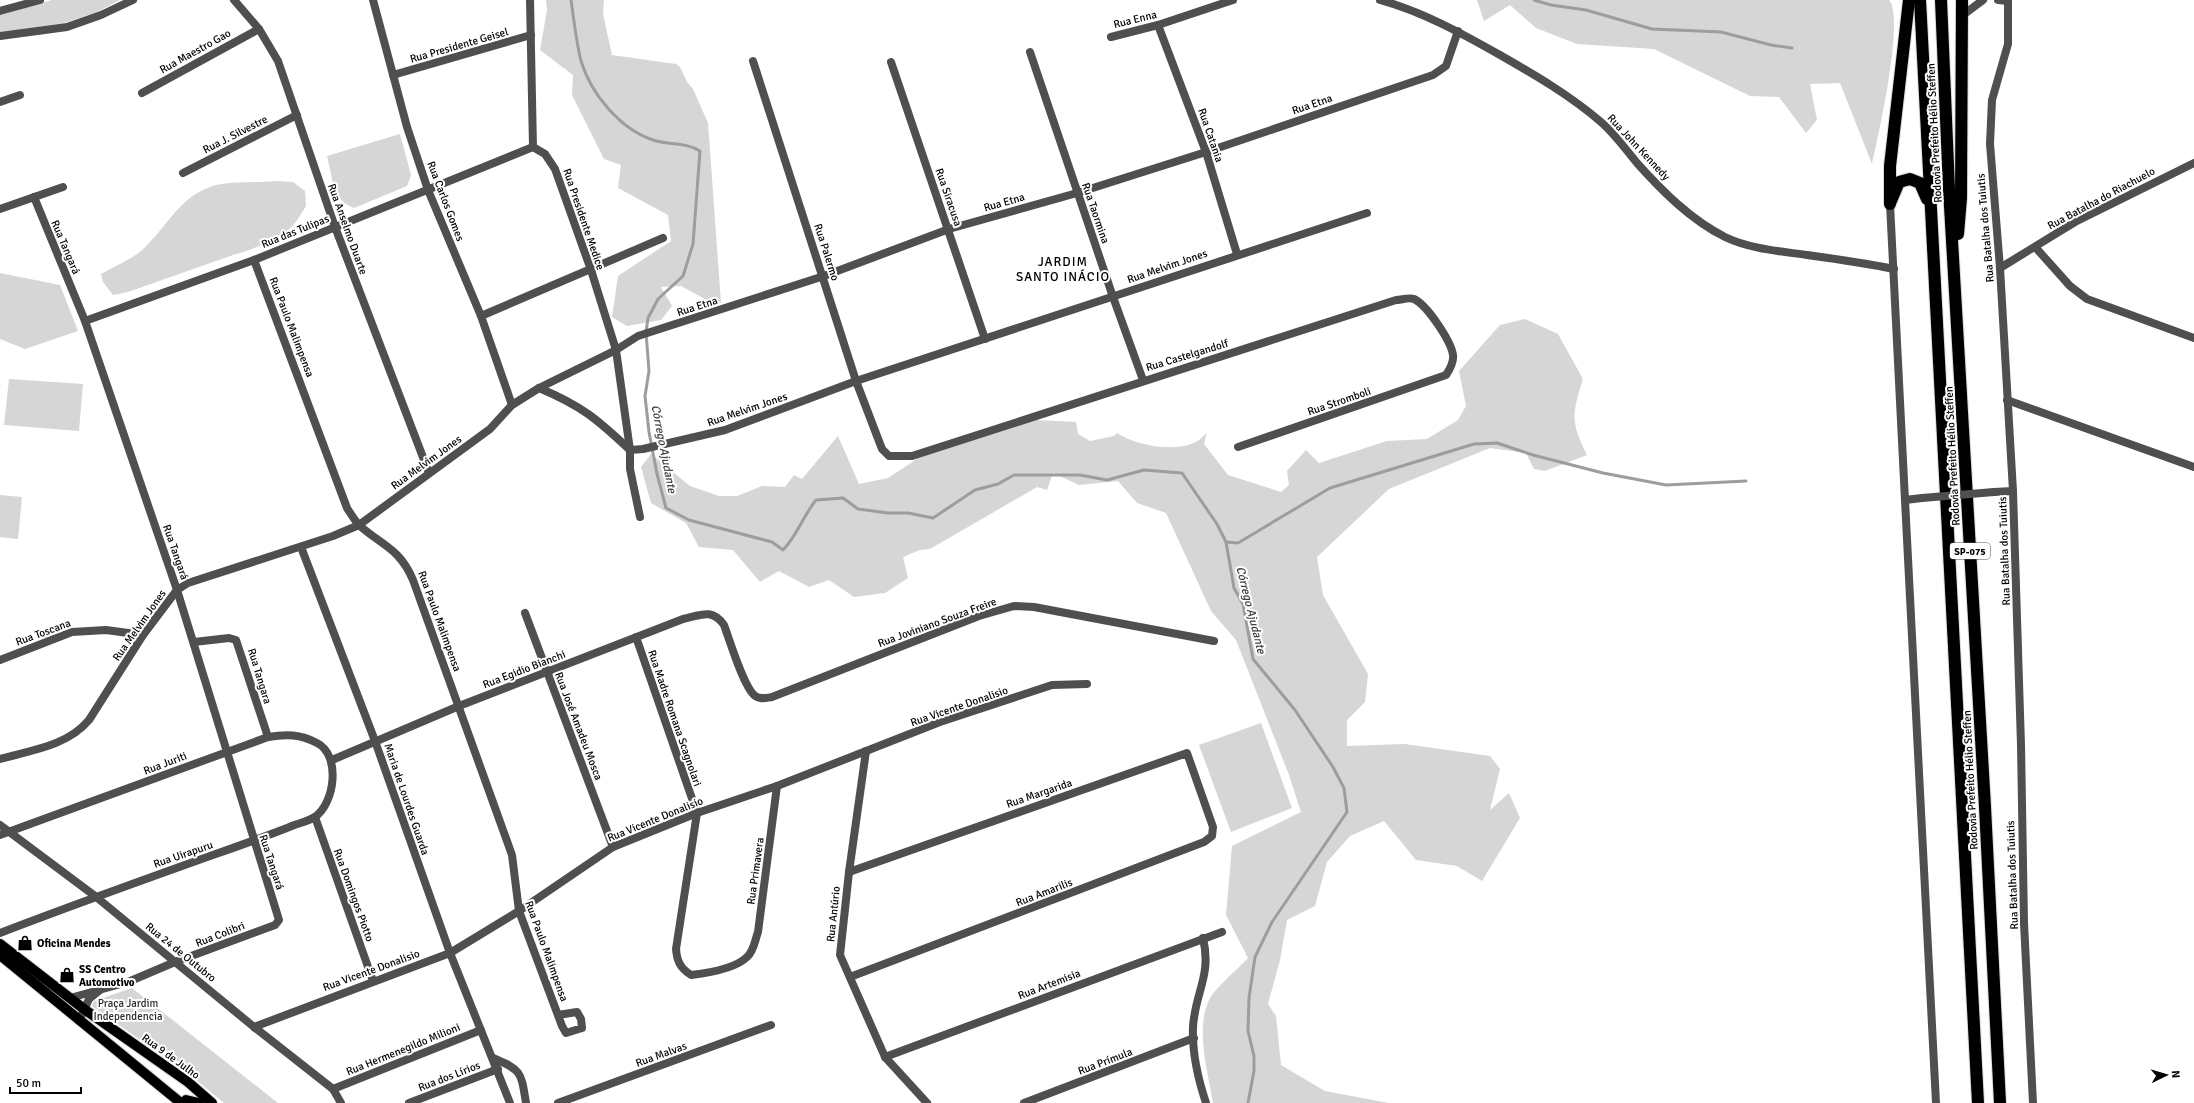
<svg xmlns="http://www.w3.org/2000/svg" width="2194" height="1103" font-family="Signika,sans-serif">
  <style>
    .green { fill: #d6d6d6 }
    .lines { fill: none; stroke-linecap: round; stroke-linejoin: round }
    .stream { stroke: #9d9d9d; stroke-width: 3 }
    .primary-casing { stroke: #dbdbdb; stroke-width: 12 }
    .motorway-casing { stroke: #dbdbdb; stroke-width: 14 }
    .minor { stroke: #4f4f4f; stroke-width: 8 }
    .tertiary { stroke: #4f4f4f; stroke-width: 8 }
    .primary { stroke: #000; stroke-width: 10 }
    .motorway { stroke: #000; stroke-width: 12 }
    .tertiary-bridge { stroke: #4f4f4f; stroke-width: 8 }
    .labels { text-anchor: middle; stroke-width: 4; stroke-linejoin: round; paint-order: stroke }
    .shield { fill: #fff; stroke: #4c4c4c; stroke-width: 1 }
    .shield-label { font-size: 10px; font-weight: bold; fill: #000 }
    .street-label { font-size: 11px; fill: #000; stroke: #fff }
    .poi-label { font-size: 11px; font-weight: bold; fill: #000; stroke: #fff; text-anchor: start }
    .park-label { font-size: 11px; fill: #2d2d2d; stroke: #fff }
    .water-label { font-size: 12px; font-style: italic; fill: #3e3e3e; stroke: #fff }
    .quarter-label { font-size: 13px; letter-spacing: 1px; fill: #000; stroke: #fff }
  </style>
  <rect width="100%" height="100%" fill="#fff"/>
  <g class="green">
    <path d="M52 0H120L97 12 64 23 0 33V15Z"/>
    <path d="M546 0H604L603 14 612 55 676 64 680 67 687 82 693 89 708 123 721 303 710 302 681 286 661 287 672 306 661 320 627 326 612 317 618 276 671 241 668 215 618 188 621 165 604 159 572 95 573 75 540 50 547 10Z"/>
    <path d="M1477 0H1889C1905 17 1878 138 1872 164L1840 83 1810 84 1817 120 1806 133 1779 97 1750 96 1654 49 1577 44 1536 28 1510 5 1484 21Z"/>
    <path d="M400 134 411 175 407 186 354 208C331 200 333 177 327 156Z"/>
    <path d="M277 181 293 182 305 191 306 206C301 214 295 225 287 231 273 241 249 251 233 255L128 292 113 295 103 282 101 274C113 267 130 260 141 251 166 229 179 196 213 186 229 181 259 183 277 181Z"/>
    <path d="M0 273 60 285 78 331 25 349 0 339Z"/>
    <path d="M1525 319 1558 334 1583 379C1572 414 1570 421 1587 455L1545 471 1534 469 1526 453 1490 448 1389 489 1317 557 1323 595 1368 674 1365 702 1347 720V746L1405 744 1490 756 1500 769 1490 810 1509 793 1520 818 1482 881 1457 866 1416 860 1384 821 1350 836 1327 862 1315 906 1287 920 1280 960 1268 1004 1276 1016 1281 1065 1325 1091 1389 1103H1213C1208 1071 1195 1031 1209 1000 1213 990 1240 967 1248 958L1226 915 1232 846 1301 812 1289 775 1236 640 1211 611 1166 513 1137 503 1118 481 1079 485 1053 473 1047 490 1037 487 930 549 920 550 903 557 908 578 885 593 854 597 829 580 809 587 779 571 760 582 733 550 699 547 686 523 651 503 641 467 651 454 690 486 719 496H737L762 486 785 487 794 475 802 479 838 436 859 484 888 478 911 463 935 445 1015 419 1076 422 1078 434 1090 441 1114 436 1117 433C1138 447 1191 457 1207 432L1204 444 1228 475 1281 492 1289 485 1287 471 1306 450 1319 463 1387 441 1427 439 1458 420 1466 406 1459 371 1500 325Z"/>
    <path d="M9 379 83 384 79 431 4 425Z"/>
    <path d="M0 495 22 497 18 539 0 537Z"/>
    <path d="M1261 723 1292 808 1231 832 1199 745Z"/>
    <path d="M132 988 278 1103H224L189 1074 92 1006 94 1001Z"/>
  </g>
  <g class="lines">
    <g class="stream">
      <path d="M571 0C574 20 576 41 581 61 591 94 620 129 653 140 668 145 686 142 700 151L693 244 683 276 658 299 648 318 646 332 649 371 645 396 649 432 657 474 666 508 689 520 772 542 783 550C797 536 803 516 816 500L843 498 858 509 888 513H908L933 518 975 490 998 484 1014 475H1080L1107 480 1144 470 1182 473 1217 524 1226 542 1234 588 1243 604 1253 659 1295 710 1333 767 1344 788 1347 812 1272 922 1255 957 1249 998 1248 1031 1254 1056V1071L1248 1103"/>
      <path d="M1534 0 1551 5 1586 10 1652 29 1721 32 1771 45 1792 48"/>
      <path d="M1226 542 1238 543 1330 488 1474 444 1497 443 1533 455 1603 473 1666 485 1746 481"/>
    </g>
    <defs>
      <g id="primary">
        <path d="M0 944 84 1009 188 1082 212 1103"/>
        <path d="M0 955 181 1103"/>
        <path d="M184 1103 186 1100 199 1103"/>
      </g>
      <g id="motorway">
        <path d="M1920 0 1978 1103"/>
        <path d="M1941 0 1949 189 1985 807 2000 1103"/>
        <path d="M1891 201 1899 182 1910 179 1920 183 1927 199"/>
        <path d="M1890 204V166L1909 0"/>
        <path d="M1958 234 1961 198 1962 0"/>
      </g>
    </defs>
    <use href="#primary" class="primary-casing"/>
    <use href="#motorway" class="motorway-casing"/>
    <g class="minor">
      <path d="M234 0 259 29 278 61 335 227 429 473"/>
      <path d="M373 0 407 127 428 190 481 316 512 405"/>
      <path d="M530 0 533 147 545 154 555 169 591 270 616 350 630 450V469L640 517"/>
      <path d="M1158 25 1206 152 1237 254"/>
      <path d="M1111 37 1158 25 1233 0"/>
      <path d="M1030 52 1113 297 1143 380"/>
      <path d="M753 61 856 381 882 449 889 456H912L1396 300C1401 300 1409 297 1414 299 1427 305 1451 341 1453 355 1454 362 1450 369 1446 375L1238 447"/>
      <path d="M891 62 985 339"/>
      <path d="M393 75 531 35"/>
      <path d="M142 93 259 29"/>
      <path d="M0 102 20 95"/>
      <path d="M183 173 297 115"/>
      <path d="M34 197 85 321 177 590 279 920 275 925 175 962 128 982 70 998"/>
      <path d="M0 209 63 187"/>
      <path d="M2036 248 2070 286 2087 299 2194 338"/>
      <path d="M254 260 347 508C351 514 355 521 360 526 383 546 400 549 413 580L512 855 519 911 562 1026 566 1033 582 1028 581 1019 577 1012 558 1015"/>
      <path d="M481 316 663 238"/>
      <path d="M85 321 254 260 533 147"/>
      <path d="M539 388C582 406 597 419 630 450L643 449 725 430 856 381 1367 213"/>
      <path d="M2007 400 2194 467"/>
      <path d="M2013 491 2021 745 2024 923 2033 1103"/>
      <path d="M1905 500 1936 1103"/>
      <path d="M301 547 375 741 450 953 510 1103"/>
      <path d="M525 613 613 847"/>
      <path d="M636 637 697 813 676 949C677 961 680 968 691 975 708 973 735 969 747 957 754 951 755 940 758 932L777 786"/>
      <path d="M194 642 229 638 236 640 268 737"/>
      <path d="M0 660 72 632 106 630 143 635"/>
      <path d="M866 751 849 872 840 955 885 1057 927 1103"/>
      <path d="M0 759C32 750 67 746 89 720L143 635 177 590 188 583 333 536 359 525 490 429 512 405 539 388 616 350 638 336 824 276 949 229 1077 193 1206 152 1433 75 1446 66 1458 31"/>
      <path d="M332 760 459 706 683 619C701 615 712 608 724 625 730 641 743 685 754 695 759 700 766 698 772 697L979 616 1014 606 1034 607 1214 641"/>
      <path d="M315 817 373 981"/>
      <path d="M0 835 268 737C286 734 300 734 317 743 341 755 335 803 315 817 307 822 295 824 287 828 261 838 236 847 210 856 140 881 70 906 0 933"/>
      <path d="M849 872 1187 753 1213 827 1212 836 1204 842 850 977"/>
      <path d="M1203 938C1212 976 1195 992 1193 1027 1192 1052 1198 1079 1206 1103"/>
      <path d="M79 1021 89 999 99 991"/>
      <path d="M254 1027 450 953 519 911 613 847 697 813 777 786 940 722 1052 685 1087 684"/>
      <path d="M885 1057 1222 932"/>
      <path d="M493 1058C522 1070 521 1072 526 1103"/>
      <path d="M333 1089 481 1030"/>
      <path d="M409 1103 498 1069"/>
      <path d="M558 1103 771 1025"/>
      <path d="M1024 1103 1194 1038"/>
    </g>
    <g class="tertiary">
      <path d="M1380 0C1423 12 1461 33 1500 55 1535 75 1571 96 1601 122 1615 134 1626 150 1637 163 1662 191 1691 220 1725 237 1750 249 1779 251 1807 255 1836 259 1865 263 1894 269"/>
      <path d="M1998 0 2008 1"/>
      <path d="M0 11 40 0"/>
      <path d="M1963 15 1983 0"/>
      <path d="M0 36 67 27 101 15 133 0"/>
      <path d="M1890 204 1905 500 1922 498"/>
      <path d="M2000 268 2075 222 2194 163"/>
      <path d="M1994 492 2013 491 2000 268 1990 144 1992 100 2008 44V0"/>
      <path d="M0 825 95 896 254 1027 333 1089 341 1103"/>
    </g>
    <use href="#primary" class="primary"/>
    <use href="#motorway" class="motorway"/>
    <path class="tertiary-bridge" d="M1922 498 1994 492"/>
  </g>
  <defs>
    <symbol id="shop-bare" viewBox="-9 -9 18 18"><path d="M-5-2.5h2.3a2.7 3.5 0 0 1 5.4 0H5L5.5 6h-11ZM-1.5-2.5h3a1.5 2.3 0 0 0-3 0Z" fill="#000" stroke="#fff" stroke-width="2.5" paint-order="stroke"/></symbol>
  </defs>
  <g fill-rule="evenodd">
    <use href="#shop-bare" x="14" y="932" width="22" height="22"/>
    <use href="#shop-bare" x="56" y="964" width="22" height="22"/>
  </g>
  <g class="labels">
    <rect class="shield" x="1950" y="543" width="40" height="16" rx="3"/>
    <g class="shield-label">
      <text x="1970" y="555">SP-075</text>
    </g>
    <g class="street-label">
      <text transform="translate(1135 19) rotate(-14)" y="4">Rua Enna</text>
      <text transform="translate(459 45) rotate(-16)" y="4">Rua Presidente Geisel</text>
      <text transform="translate(195 51) rotate(-29)" y="4">Rua Maestro Gao</text>
      <text transform="translate(1312 104) rotate(-19)" y="4">Rua Etna</text>
      <text transform="translate(1934 133) rotate(-93)" y="4">Rodovia Prefeito Hélio Steffen</text>
      <text transform="translate(235 134) rotate(-27)" y="4">Rua J. Silvestre</text>
      <text transform="translate(1211 135) rotate(71)" y="4">Rua Catania</text>
      <text transform="translate(1639 147) rotate(47)" y="4">Rua John Kennedy</text>
      <text transform="translate(949 197) rotate(71)" y="4">Rua Siracusa</text>
      <text transform="translate(2101 198) rotate(-28)" y="4">Rua Batalha do Riachuelo</text>
      <text transform="translate(446 201) rotate(69)" y="4">Rua Carlos Gomes</text>
      <text transform="translate(1004 202) rotate(-16)" y="4">Rua Etna</text>
      <text transform="translate(1096 213) rotate(71)" y="4">Rua Taormina</text>
      <text transform="translate(584 219) rotate(71)" y="4">Rua Presidente Medice</text>
      <text transform="translate(1985 228) rotate(-95)" y="4">Rua Batalha dos Tuiutis</text>
      <text transform="translate(348 229) rotate(70)" y="4">Rua Anselmo Duarte</text>
      <text transform="translate(295 231) rotate(-22)" y="4">Rua das Tulipas</text>
      <text transform="translate(66 247) rotate(67)" y="4">Rua Tangará</text>
      <text transform="translate(827 252) rotate(72)" y="4">Rua Palermo</text>
      <text transform="translate(1167 266) rotate(-19)" y="4">Rua Melvim Jones</text>
      <text transform="translate(697 306) rotate(-18)" y="4">Rua Etna</text>
      <text transform="translate(292 327) rotate(69)" y="4">Rua Paulo Malimpensa</text>
      <text transform="translate(1187 355) rotate(-17)" y="4">Rua Castelgandolf</text>
      <text transform="translate(1339 401) rotate(-19)" y="4">Rua Stromboli</text>
      <text transform="translate(747 409) rotate(-19)" y="4">Rua Melvim Jones</text>
      <text transform="translate(1952 456) rotate(-93)" y="4">Rodovia Prefeito Hélio Steffen</text>
      <text transform="translate(426 462) rotate(-36)" y="4">Rua Melvim Jones</text>
      <text transform="translate(2004 551) rotate(-92)" y="4">Rua Batalha dos Tuiutis</text>
      <text transform="translate(176 552) rotate(71)" y="4">Rua Tangará</text>
      <text transform="translate(440 621) rotate(70)" y="4">Rua Paulo Malimpensa</text>
      <text transform="translate(937 622) rotate(-20)" y="4">Rua Joviniano Souza Freire</text>
      <text transform="translate(139 625) rotate(-55)" y="4">Rua Melvim Jones</text>
      <text transform="translate(43 632) rotate(-20)" y="4">Rua Toscana</text>
      <text transform="translate(524 669) rotate(-21)" y="4">Rua Egidio Bianchi</text>
      <text transform="translate(260 676) rotate(73)" y="4">Rua Tangara</text>
      <text transform="translate(959 706) rotate(-19)" y="4">Rua Vicente Donalisio</text>
      <text transform="translate(675 718) rotate(71)" y="4">Rua Madre Romana Scagnolari</text>
      <text transform="translate(579 726) rotate(69)" y="4">Rua José Amadeu Mosca</text>
      <text transform="translate(165 763) rotate(-21)" y="4">Rua Juriti</text>
      <text transform="translate(1970 780) rotate(-93)" y="4">Rodovia Prefeito Hélio Steffen</text>
      <text transform="translate(1039 793) rotate(-19)" y="4">Rua Margarida</text>
      <text transform="translate(407 799) rotate(71)" y="4">Maria de Lourdes Guarda</text>
      <text transform="translate(655 819) rotate(-22)" y="4">Rua Vicente Donalisio</text>
      <text transform="translate(183 854) rotate(-19)" y="4">Rua Uirapuru</text>
      <text transform="translate(272 862) rotate(72)" y="4">Rua Tangará</text>
      <text transform="translate(755 871) rotate(-82)" y="4">Rua Primavera</text>
      <text transform="translate(2012 875) rotate(-92)" y="4">Rua Batalha dos Tuiutis</text>
      <text transform="translate(1044 892) rotate(-21)" y="4">Rua Amarilis</text>
      <text transform="translate(354 895) rotate(70)" y="4">Rua Domingos Piotto</text>
      <text transform="translate(833 914) rotate(-84)" y="4">Rua Antúrio</text>
      <text transform="translate(220 934) rotate(-21)" y="4">Rua Colibri</text>
      <text transform="translate(547 951) rotate(70)" y="4">Rua Paulo Malimpensa</text>
      <text transform="translate(181 952) rotate(39)" y="4">Rua 24 de Outubro</text>
      <text transform="translate(371 970) rotate(-20)" y="4">Rua Vicente Donalisio</text>
      <text transform="translate(1049 984) rotate(-21)" y="4">Rua Artemisia</text>
      <text transform="translate(403 1049) rotate(-22)" y="4">Rua Hermenegildo Milioni</text>
      <text transform="translate(661 1054) rotate(-20)" y="4">Rua Malvas</text>
      <text transform="translate(171 1056) rotate(36)" y="4">Rua 9 de Julho</text>
      <text transform="translate(1105 1061) rotate(-21)" y="4">Rua Prímula</text>
      <text transform="translate(449 1076) rotate(-21)" y="4">Rua dos Lírios</text>
    </g>
    <g class="poi-label">
      <text x="37" y="947">Oficina Mendes</text>
      <text x="79" y="973">SS Centro<tspan x="79" dy="13">Automotivo</tspan></text>
    </g>
    <g class="park-label">
      <text x="128" y="1007">Praça Jardim<tspan x="128" dy="13">Independencia</tspan></text>
    </g>
    <g class="water-label">
      <text transform="translate(664 449) rotate(79)" y="4">Córrego Ajudante</text>
      <text transform="translate(1251 610) rotate(76)" y="4">Córrego Ajudante</text>
    </g>
    <g class="quarter-label">
      <text x="1063" y="266">JARDIM<tspan x="1063" dy="15">SANTO INÁCIO</tspan></text>
    </g>
  </g>
  <g transform="translate(2166 1075) rotate(85)" stroke="#ffffff" stroke-width="3" paint-order="stroke">
  <path d="M0-3L7 15L0 10L-7 15Z" fill="#000000"/>
  <text y="-6" font-size="11" font-weight="bold" text-anchor="middle" fill="#000000">N</text>
  </g>
  <path d="M10 1087v6h71v-6" fill="none" stroke="#000000" stroke-width="2"/>
  <text x="16" y="1087" font-size="12" fill="#000000" stroke="#ffffff" stroke-width="3" paint-order="stroke">50 m</text>
</svg>
